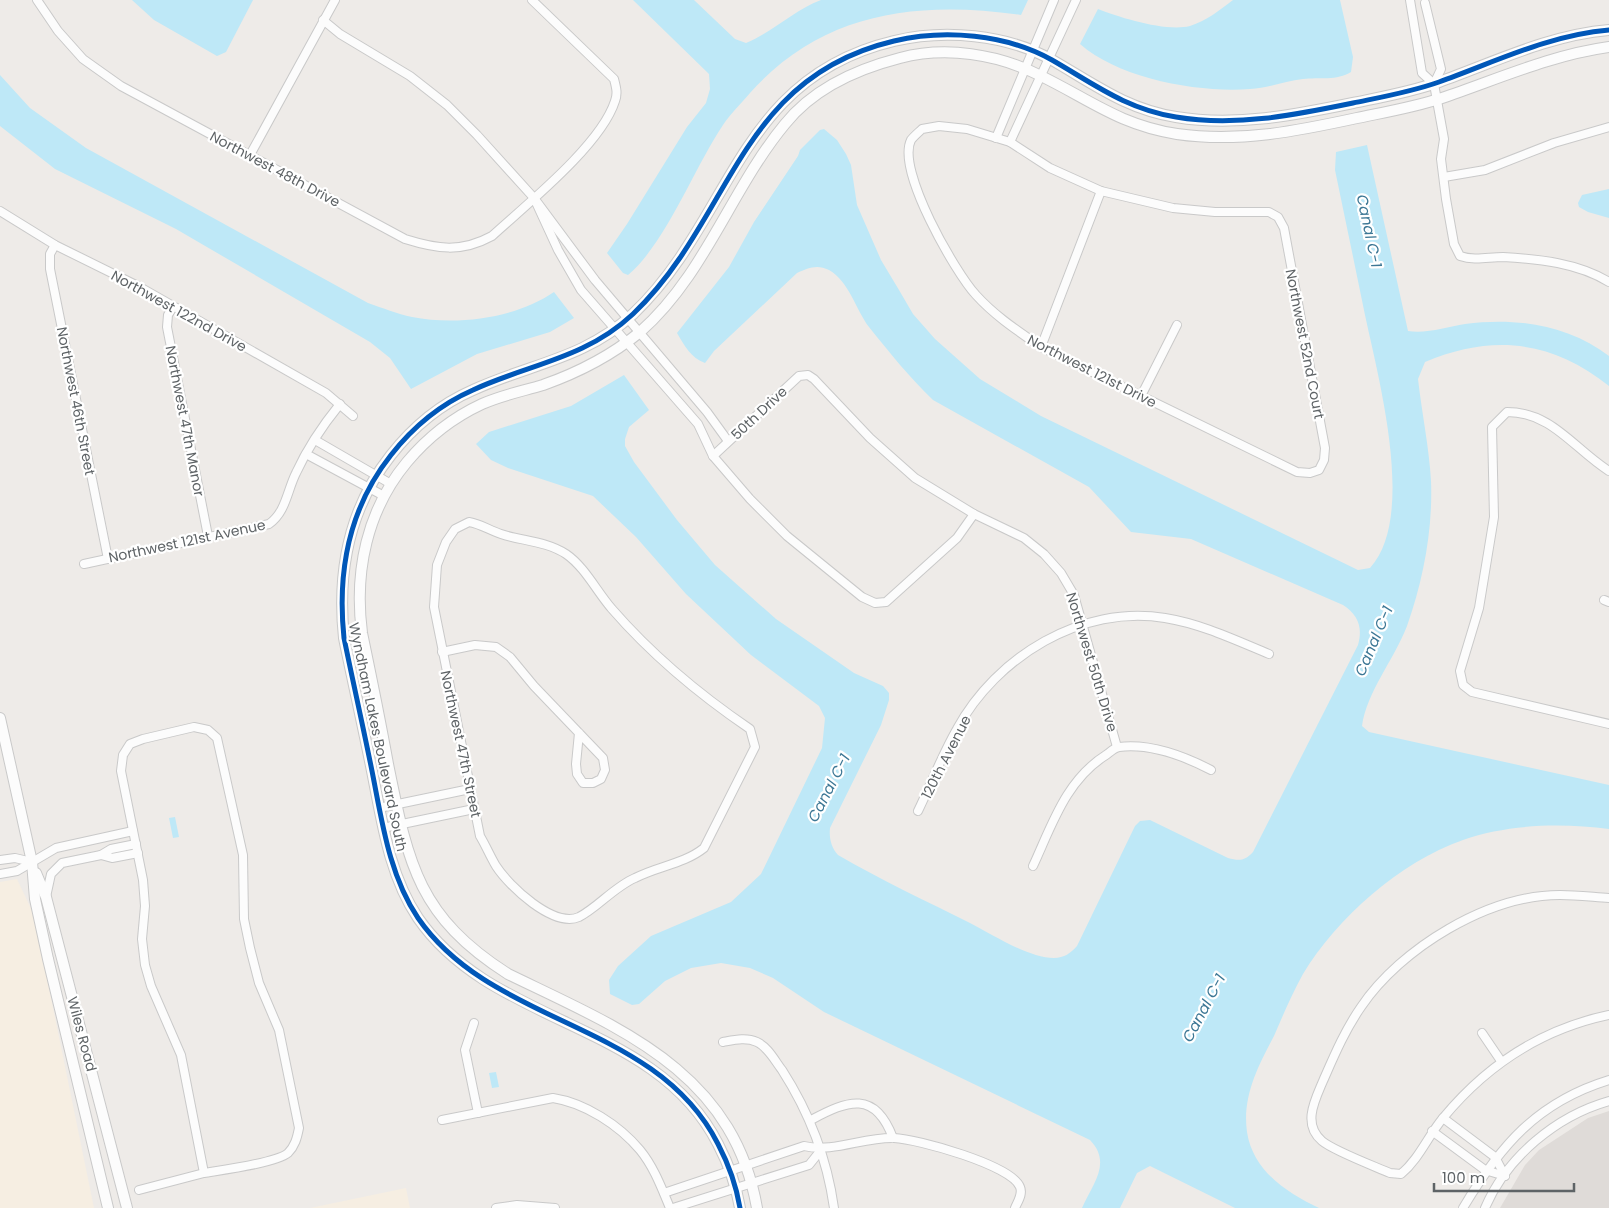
<svg xmlns="http://www.w3.org/2000/svg" width="1609" height="1208" font-family="Poppins,sans-serif">
  <style>
    .commercial { fill: #f6eee2 }
    .education { fill: #dfdbd8 }
    .water { fill: #bee8f7 }
    .lines { fill: none; stroke-linecap: round; stroke-linejoin: round }
    .minor-casing { stroke: #c9c9c9; stroke-width: 10 }
    .tertiary-casing { stroke: #c9c9c9; stroke-width: 12 }
    .minor { stroke: #fcfcfc; stroke-width: 8 }
    .tertiary { stroke: #fcfcfc; stroke-width: 10 }
    .cycleway-casing { stroke: #fff; stroke-width: 8 }
    .cycleway { stroke: #0057b8; stroke-width: 5 }
    .labels { text-anchor: middle; stroke-width: 4.5; stroke-linejoin: round; paint-order: stroke }
    .street-label { font-size: 14px; fill: #5e6366; stroke: #fff }
    .water-label { font-size: 15px; font-style: italic; fill: #3c7795; stroke: #fff }
  </style>
  <rect width="100%" height="100%" fill="#eeebe8"/>
  <g class="commercial">
    <path d="M17 879 34 915 94 1208H0V882Z"/>
    <path d="M406 1188 410 1208H310Z"/>
  </g>
  <path class="education" d="M1609 1111V1208H1500L1525 1165 1539 1150 1588 1118Z"/>
  <g class="water">
    <path d="M132 0H253L226 52 217 56 154 20Z"/>
    <path d="M633 0H694L735 39 746 43C773 32 794 10 821 0H1028L1021 15C917 0 822 12 750 93 741 104 730 114 723 125 694 168 666 243 628 275L623 273 607 253 627 224 687 127 706 103 710 89 709 74Z"/>
    <path d="M1233 0H1340L1353 57 1351 72C1337 81 1319 77 1303 79 1285 81 1268 88 1250 89 1199 93 1120 79 1080 44L1098 9C1121 18 1166 32 1190 26 1206 21 1220 10 1233 0Z"/>
    <path d="M0 75 30 108 86 148 368 303C383 308 397 314 412 317 458 326 516 318 554 292L574 318 550 332 477 354 411 389 390 358 370 342 176 229 55 169 0 126Z"/>
    <path d="M824 129 837 140 846 154 851 165 857 205 881 260 899 290 913 314 935 339 980 379 1041 416 1358 570 1370 568C1417 517 1378 377 1365 315 1355 266 1345 218 1335 170L1336 152 1367 145 1408 331C1426 334 1447 327 1465 324 1516 317 1568 325 1609 356V386C1552 340 1492 334 1425 362L1418 379C1422 414 1429 447 1431 481 1433 530 1423 581 1407 626 1394 660 1367 691 1362 726L1369 732 1609 785V829C1562 823 1508 824 1463 840 1400 862 1337 918 1303 974 1292 994 1283 1015 1274 1036 1258 1066 1242 1097 1247 1132 1253 1171 1287 1193 1319 1208H1235L1150 1166 1137 1173 1120 1208H1082C1093 1183 1112 1163 1090 1140L824 1012 773 978 750 968 721 963 691 968 665 981 639 1004 632 1005 610 994 609 980 618 966 651 936 731 902 761 874 822 748 825 718 819 706 751 655 686 594 636 537 593 496 508 468 491 460 476 444 489 432 571 406 624 375 649 410 629 427 625 439V446L634 462 677 520 715 565 776 619 854 673 883 686 889 693V700L881 725 830 828C829 838 831 847 838 855 881 880 926 901 970 923 993 935 1029 958 1054 958 1064 958 1071 953 1077 946L1135 826 1140 821 1150 820 1228 858C1239 861 1245 861 1253 852L1358 645C1363 627 1358 615 1343 605L1191 539 1131 532 1089 487 933 400C910 378 889 352 869 327 856 310 849 281 829 270 817 264 808 268 797 273L714 351 705 363C691 358 684 345 677 333L729 267 754 222 798 156 800 150 820 130Z"/>
    <path d="M1609 189V218L1588 212 1579 207 1578 203 1582 195Z"/>
    <path d="M175 817 179 837 173 838 169 818Z"/>
    <path d="M496 1072 499 1087 492 1088 489 1073Z"/>
  </g>
  <g class="lines">
    <defs>
      <g id="minor">
        <path d="M37 0 58 31 83 59 121 86 405 239C437 249 461 253 492 236 527 204 601 145 615 101 618 93 616 87 614 79L532 0"/>
        <path d="M1410 0 1422 73 1434 84"/>
        <path d="M1425 3 1441 69 1434 84 1444 139 1441 159 1446 199 1454 244 1460 256C1475 261 1488 257 1503 257 1539 259 1578 263 1609 282"/>
        <path d="M323 20 340 34 410 76 447 105 477 135 534 198 595 280 707 412 728 441"/>
        <path d="M939 126 967 129 1010 142 1050 168 1101 191 1173 208 1215 212H1269L1278 217 1284 228 1325 448 1324 460 1319 470 1310 473 1297 472 1041 347C1018 331 995 316 976 295 955 272 896 170 911 140 914 136 919 132 922 129Z"/>
        <path d="M996 138 1054 0"/>
        <path d="M1010 142 1076 0"/>
        <path d="M250 155 335 0"/>
        <path d="M1444 177 1485 170 1554 143 1609 127"/>
        <path d="M534 198 558 250 581 290 698 424 713 456 750 499 787 536 862 597 875 603 886 602 957 538 974 514"/>
        <path d="M0 211 55 245 138 286 326 393 353 416"/>
        <path d="M55 245 50 254V269L108 559"/>
        <path d="M173 307 168 315 167 327 208 536"/>
        <path d="M1041 347 1101 191"/>
        <path d="M1141 396 1177 325"/>
        <path d="M315 440 391 484"/>
        <path d="M306 454 384 496"/>
        <path d="M713 456 799 376 808 375 814 379 870 438 915 478 974 514 1024 538 1044 554 1061 573 1074 595 1117 747"/>
        <path d="M1609 471C1574 449 1552 412 1507 412L1492 427 1494 517 1479 608 1460 671 1463 685 1472 692 1609 724"/>
        <path d="M469 522C481 524 489 530 501 534 522 541 546 541 566 554 585 567 597 592 612 609 652 655 700 695 750 729L755 747 704 848C684 864 658 866 635 878 614 887 597 908 579 917 553 928 509 886 496 866 490 856 486 846 480 836L434 607 437 565 446 542 455 529Z"/>
        <path d="M84 564 269 524C286 512 287 491 296 473 307 449 323 425 340 404"/>
        <path d="M1604 600 1609 602"/>
        <path d="M442 652 475 645 496 647 510 657 534 686 603 758 605 770 601 779 593 783H583L577 774 576 764 579 733"/>
        <path d="M379 808 470 789"/>
        <path d="M918 811C931 784 942 755 957 729 996 657 1082 604 1165 618 1202 624 1235 640 1269 654"/>
        <path d="M383 828 474 809"/>
        <path d="M101 855 112 858 138 853"/>
        <path d="M0 860 15 858 32 862"/>
        <path d="M1033 866C1052 825 1066 780 1106 755 1110 752 1114 748 1119 747 1151 743 1184 756 1211 770"/>
        <path d="M0 874 17 871 56 848 133 831"/>
        <path d="M46 897 51 874 62 863 101 855 111 849 136 844"/>
        <path d="M1609 898C1593 897 1576 895 1560 895 1488 895 1401 948 1361 1007 1345 1030 1334 1056 1323 1081 1315 1100 1302 1124 1322 1141 1334 1151 1374 1166 1390 1173L1401 1174C1419 1159 1428 1136 1443 1118 1486 1066 1542 1029 1609 1015"/>
        <path d="M474 1023 465 1050 478 1113"/>
        <path d="M1482 1033 1501 1061"/>
        <path d="M723 1042C734 1040 746 1037 757 1042 768 1047 775 1061 782 1070 809 1112 827 1158 834 1208"/>
        <path d="M1443 1118 1495 1157 1505 1176"/>
        <path d="M442 1120 553 1098C585 1103 619 1125 640 1150 654 1167 662 1189 670 1208"/>
        <path d="M811 1120C848 1100 875 1090 893 1138"/>
        <path d="M1432 1131 1485 1170 1505 1176"/>
        <path d="M139 1190 204 1173 181 1055 151 986 145 965 142 939 145 906 143 880 121 771 123 755 130 744 143 739 194 727 208 730 217 738 243 855 244 919 250 948 259 983 279 1030 299 1128C297 1138 295 1146 288 1153 276 1163 222 1170 204 1173"/>
        <path d="M664 1193 804 1146C834 1153 863 1137 894 1138 917 1139 1012 1165 1020 1187 1023 1194 1018 1201 1015 1208"/>
        <path d="M496 1208 517 1205 555 1208"/>
        <path d="M673 1208 809 1165 821 1150"/>
        <path d="M1463 1208C1500 1146 1537 1102 1609 1080"/>
        <path d="M1485 1208C1507 1157 1556 1116 1609 1101"/>
      </g>
      <g id="tertiary">
        <path d="M0 718 32 862 35 899 48 959 108 1208"/>
        <path d="M36 873 46 897 127 1208"/>
        <path d="M740 1208C736 1184 729 1165 718 1144 656 1021 493 1027 418 918 389 875 382 821 372 771 363 726 353 682 344 638 337 571 349 508 391 455 413 427 441 404 473 390 529 364 585 359 633 314 733 219 737 78 894 41 944 29 1006 34 1052 60 1094 84 1126 109 1176 117 1235 127 1295 115 1353 103 1382 97 1411 92 1439 82 1495 62 1549 35 1609 30"/>
        <path d="M757 1208C733 1071 619 1028 508 974 417 916 408 862 388 764 380 720 371 676 362 633 354 571 367 510 407 462 428 437 454 417 482 404 502 395 523 391 543 385 577 373 612 355 640 332 705 275 731 189 785 124 813 89 857 69 900 58 946 46 997 54 1039 75 1089 99 1119 125 1177 134 1239 143 1297 131 1357 118 1386 112 1415 107 1442 98 1498 79 1551 55 1609 47"/>
      </g>
    </defs>
    <use href="#minor" class="minor-casing"/>
    <use href="#tertiary" class="tertiary-casing"/>
    <use href="#minor" class="minor"/>
    <use href="#tertiary" class="tertiary"/>
    <defs>
      <path id="cycleway" d="M740 1208C736 1184 729 1165 718 1144 656 1021 493 1027 418 918 389 875 382 821 372 771 363 726 353 682 344 638 337 571 349 508 391 455 413 427 441 404 473 390 529 364 585 359 633 314 733 219 737 78 894 41 944 29 1006 34 1052 60 1094 84 1126 109 1176 117 1235 127 1295 115 1353 103 1382 97 1411 92 1439 82 1495 62 1549 35 1609 30"/>
    </defs>
    <use href="#cycleway" class="cycleway-casing"/>
    <use href="#cycleway" class="cycleway"/>
  </g>
  <g class="labels">
    <g class="street-label">
      <text transform="translate(275 169) rotate(28)" y="5">Northwest 48th Drive</text>
      <text transform="translate(179 311) rotate(29)" y="5">Northwest 122nd Drive</text>
      <text transform="translate(1305 344) rotate(79)" y="5">Northwest 52nd Court</text>
      <text transform="translate(1092 371) rotate(27)" y="5">Northwest 121st Drive</text>
      <text transform="translate(76 401) rotate(79)" y="5">Northwest 46th Street</text>
      <text transform="translate(759 413) rotate(-43)" y="5">50th Drive</text>
      <text transform="translate(185 421) rotate(79)" y="5">Northwest 47th Manor</text>
      <text transform="translate(187 541) rotate(-12)" y="5">Northwest 121st Avenue</text>
      <text transform="translate(1092 662) rotate(73)" y="5">Northwest 50th Drive</text>
      <text transform="translate(378 737) rotate(78)" y="5">Wyndham Lakes Boulevard South</text>
      <text transform="translate(461 744) rotate(78)" y="5">Northwest 47th Street</text>
      <text transform="translate(946 757) rotate(-63)" y="5">120th Avenue</text>
      <text transform="translate(82 1034) rotate(75)" y="5">Wiles Road</text>
    </g>
    <g class="water-label">
      <text transform="translate(1369 231) rotate(78)" y="5">Canal C-1</text>
      <text transform="translate(1374 641) rotate(-67)" y="5">Canal C-1</text>
      <text transform="translate(829 788) rotate(-63)" y="5">Canal C-1</text>
      <text transform="translate(1204 1008) rotate(-62)" y="5">Canal C-1</text>
    </g>
  </g>
  <path d="M1434 1183v8h140v-8" fill="none" stroke="#5e6366" stroke-width="2.5"/>
  <text x="1442" y="1183" font-size="15" fill="#5e6366" stroke="#ffffff" stroke-width="4" paint-order="stroke">100 m</text>
</svg>
